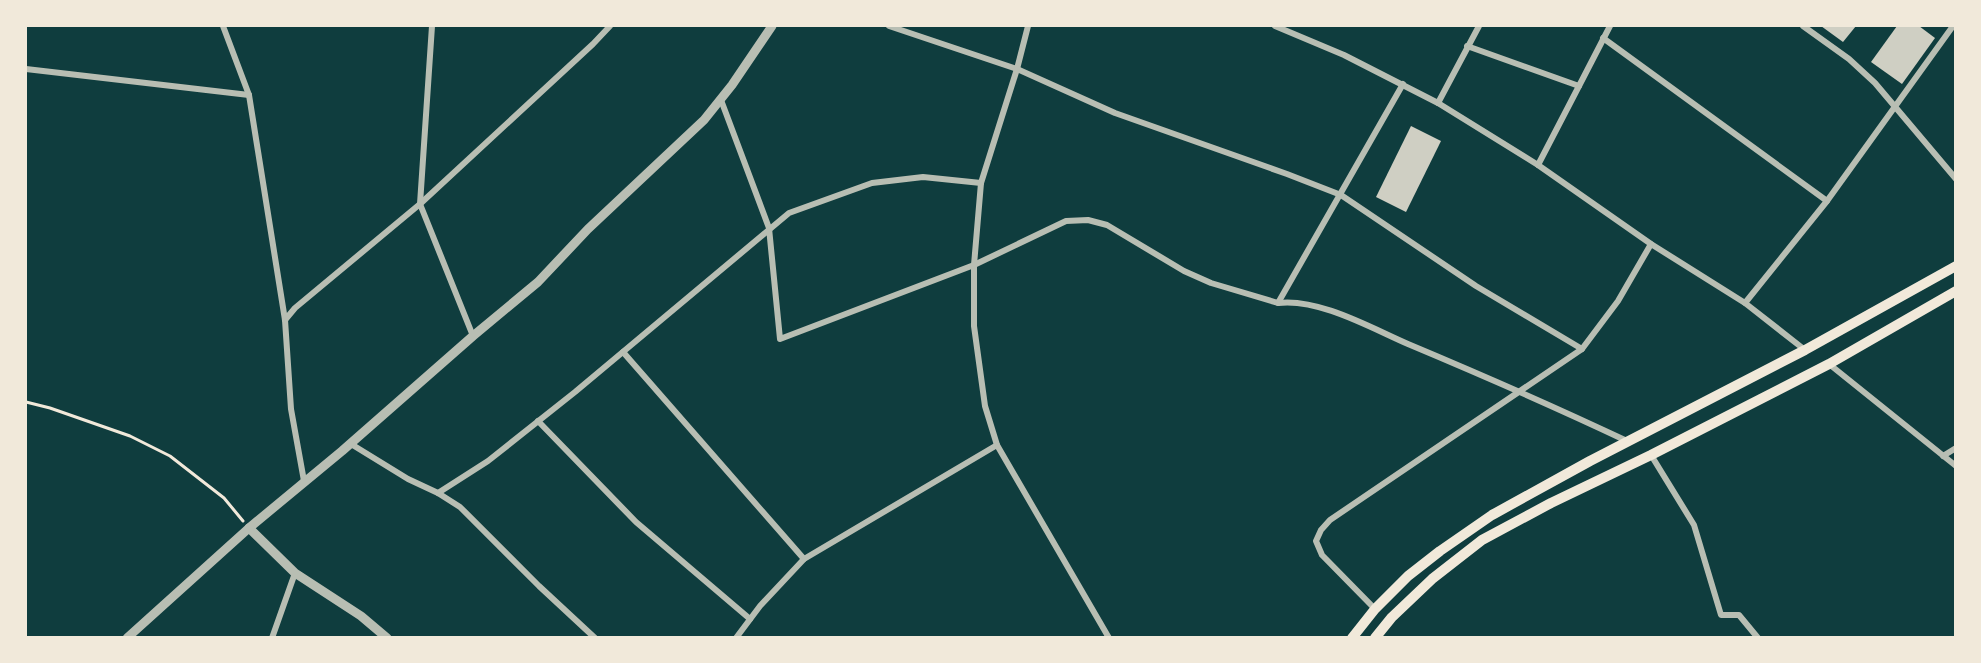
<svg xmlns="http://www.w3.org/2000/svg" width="1981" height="663" font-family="Commissioner,sans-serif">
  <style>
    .building { fill: #cfcfc3 }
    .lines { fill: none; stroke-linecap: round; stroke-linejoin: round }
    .path { stroke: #f1e9da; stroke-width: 3 }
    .minor { stroke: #b8beb3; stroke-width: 6 }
    .tertiary { stroke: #b8beb3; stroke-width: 9 }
    .secondary { stroke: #f1e9da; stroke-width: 10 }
  </style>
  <rect width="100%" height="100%" fill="#0f3d3e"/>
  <g class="building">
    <path d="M1821 26H1856L1843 42Z"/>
    <path d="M1897 26H1919L1935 38 1902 84 1871 62Z"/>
    <path d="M1411 126 1441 141 1406 212 1376 197Z"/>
  </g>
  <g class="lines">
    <path class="path" d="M26 402 50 408 130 436 170 456 224 498 243 521"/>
    <g class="minor">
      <path d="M223 26 249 95 285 320 291 409 304 481"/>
      <path d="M432 26 420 204 473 336"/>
      <path d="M889 26 1017 69 1115 113 1287 174 1341 195 1476 286 1582 349"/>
      <path d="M1028 26 1017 69 981 183 974 265V326L985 406 997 445 1109 638"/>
      <path d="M1275 26 1344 55 1438 103 1538 165 1651 244 1745 303 1805 350"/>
      <path d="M1803 26 1849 59 1875 83 1956 179"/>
      <path d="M1603 38 1827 201"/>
      <path d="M1467 46 1579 86 1610 26"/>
      <path d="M26 69 249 95"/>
      <path d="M721 100 769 228 780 339 974 265 1066 221 1088 220 1107 225 1184 271 1211 283 1278 303 1403 84"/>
      <path d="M1438 103 1479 26"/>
      <path d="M1538 165 1579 86"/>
      <path d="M1278 303C1319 298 1371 328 1408 344 1482 375 1555 407 1627 441"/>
      <path d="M1745 303 1827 201 1953 26"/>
      <path d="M285 320 295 308 420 204 593 44 610 26"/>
      <path d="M623 352 804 559"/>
      <path d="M1829 364 1956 466"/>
      <path d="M538 421 636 522 750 619"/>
      <path d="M351 444 408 479 438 493 460 507 539 586 595 638"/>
      <path d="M1651 455 1694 525 1721 615H1739L1758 638"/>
      <path d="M1943 456 1956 448"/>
      <path d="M438 493 488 461 575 392 789 213 872 183 923 177 981 183"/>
      <path d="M1375 609 1322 555 1316 541 1321 530 1330 520 1582 349 1618 301 1651 244"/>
      <path d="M272 638 295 573"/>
      <path d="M736 638 760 606 804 559 997 445"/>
    </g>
    <g class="tertiary">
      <path d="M249 528 295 573 361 616 387 638"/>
      <path d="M127 638 249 528 342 451 473 336 538 282 588 229 704 120 732 85 772 26"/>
    </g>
    <g class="secondary">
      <path d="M1352 638 1375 609 1408 576 1440 551 1492 515 1590 461 1805 350 1956 266"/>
      <path d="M1375 638 1392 617 1432 579 1482 540 1551 503 1651 455 1829 364 1956 291"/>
    </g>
  </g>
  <rect width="1981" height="663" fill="none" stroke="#f1e9da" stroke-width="54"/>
</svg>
